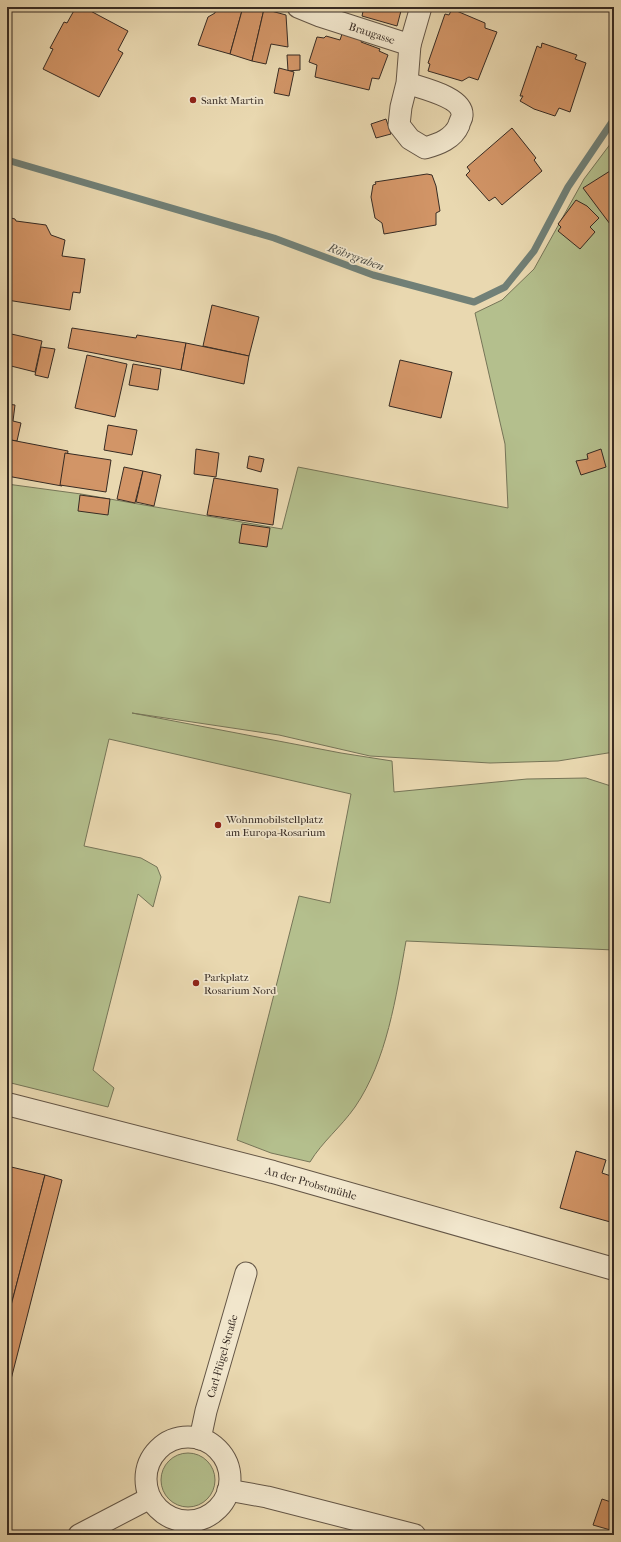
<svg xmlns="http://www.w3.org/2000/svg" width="621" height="1542" font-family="'IM FELL French Canon',serif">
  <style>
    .green { fill: #b4bf8d; stroke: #767558 }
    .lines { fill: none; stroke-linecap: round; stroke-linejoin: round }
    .stream { stroke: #718077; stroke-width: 7 }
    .building { fill: #d29567; stroke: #372b23 }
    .minor-casing { stroke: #645646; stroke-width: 23 }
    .tertiary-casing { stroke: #645646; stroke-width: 24 }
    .minor { stroke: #f1e6cc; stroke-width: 21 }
    .tertiary { stroke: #f1e6cc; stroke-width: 22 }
    .poi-dot { fill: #8f2418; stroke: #f1e6cc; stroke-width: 1.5 }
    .labels { text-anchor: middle; stroke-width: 3.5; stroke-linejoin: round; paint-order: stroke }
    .street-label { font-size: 11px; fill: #372b23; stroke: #f1e6cc }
    .poi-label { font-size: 11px; fill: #372b23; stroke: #f1e6cc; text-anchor: start }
    .water-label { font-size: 12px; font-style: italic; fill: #4f4e46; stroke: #f1e6cc }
  </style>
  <rect width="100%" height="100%" fill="#e9d8b0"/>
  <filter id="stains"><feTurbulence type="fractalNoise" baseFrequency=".005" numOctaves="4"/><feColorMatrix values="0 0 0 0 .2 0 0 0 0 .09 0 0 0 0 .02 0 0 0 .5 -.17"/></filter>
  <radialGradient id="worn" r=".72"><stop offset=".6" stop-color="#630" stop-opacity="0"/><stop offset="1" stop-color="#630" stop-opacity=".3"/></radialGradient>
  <g class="green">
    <path d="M614 139V752L558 761 490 763 370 756 279 735 132 713 341 753 392 761 394 792 527 779 586 778 614 787V950L406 941C396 997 387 1060 355 1107 341 1127 322 1142 310 1162L271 1153 237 1140 299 896 330 903 351 794 109 739 84 846 141 858 157 867 161 877 153 907 138 894 93 1070 114 1088 108 1107 7 1082V484L81 494 282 529 298 467 508 508 505 444 475 313 502 300 534 269 584 179Z"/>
    <circle cx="188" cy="1480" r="27"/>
  </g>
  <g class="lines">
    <path class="stream" d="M7 160 274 238 373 275 474 302 505 287 534 251 568 187 614 119"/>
  </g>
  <g class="building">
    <path d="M76 7H83L128 31 118 50 123 53 99 97 43 69 53 49 50 48 64 22 67 23Z"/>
    <path d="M216 7H243L230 54 198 45 208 17 215 13Z"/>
    <path d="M243 7 264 9 252 61 230 54Z"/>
    <path d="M364 7H402L397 26 362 16Z"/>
    <path d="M264 9 286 15 288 47 271 44 266 64 252 61Z"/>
    <path d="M452 9 485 23V28L497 32 478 80 469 77 462 81 428 71 430 64 428 63 445 14 449 15Z"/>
    <path d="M342 34 362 40 361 42 380 49 379 51 388 55 379 79 372 78 369 90 315 77 317 65 309 62 317 37 324 38 326 36 340 40Z"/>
    <path d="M542 43 577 55 575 59 586 63 570 112 559 108 555 116 534 109 520 101 523 96H520L537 46 541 48Z"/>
    <path d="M287 55H300V70L288 71Z"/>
    <path d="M279 68 294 72 289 96 274 93Z"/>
    <path d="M386 119 391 134 376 138 371 124Z"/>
    <path d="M512 128 536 158 534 160 542 171 502 205 495 197 489 201 466 175 470 171 467 167Z"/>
    <path d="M610 171 614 177V221L610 224 583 188Z"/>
    <path d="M427 174 432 175 436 186 440 211 436 213V225L384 234 382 223 375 218 371 197 373 185 376 184 375 182Z"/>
    <path d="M576 200 587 206 599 218 590 227 595 232 580 249 558 231 561 227 558 224Z"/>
    <path d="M7 217 15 219 16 221 46 225 51 235 65 240 62 256 85 259 80 293 73 292 70 310 7 300Z"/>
    <path d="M212 305 259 317 249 356 203 346Z"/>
    <path d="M72 328 136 338 137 335 186 343 181 370 68 348Z"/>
    <path d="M7 333 42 341 35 372 7 365Z"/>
    <path d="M186 343 249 356 244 384 181 370Z"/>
    <path d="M41 347 55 349 48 378 35 375Z"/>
    <path d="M87 355 127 364 115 417 75 408Z"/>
    <path d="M400 360 452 372 441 418 389 406Z"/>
    <path d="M133 364 161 369 158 390 129 385Z"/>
    <path d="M7 404 15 405 13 421 21 423 17 441 11 440 7 458Z"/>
    <path d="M108 425 137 430 132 455 104 450Z"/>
    <path d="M11 440 68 451 62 486 7 476V460Z"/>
    <path d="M196 449 219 453 216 477 194 474Z"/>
    <path d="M601 449 606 467 581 475 576 461 588 459 587 454Z"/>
    <path d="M65 453 111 460 106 492 60 485Z"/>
    <path d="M249 456 264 459 261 472 247 468Z"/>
    <path d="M124 467 143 471 135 503 117 499Z"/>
    <path d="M143 471 161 475 154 506 136 502Z"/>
    <path d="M214 478 278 489 273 525 207 515Z"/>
    <path d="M80 495 110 499 108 515 78 511Z"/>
    <path d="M242 524 270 528 267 547 239 543Z"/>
    <path d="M576 1151 606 1160 602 1173 614 1177V1223L560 1208Z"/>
    <path d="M7 1166 45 1175 7 1321Z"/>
    <path d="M45 1175 62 1180 7 1395V1321Z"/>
    <path d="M602 1499 614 1503V1531L593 1525Z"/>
  </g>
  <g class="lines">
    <defs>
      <g id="minor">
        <path d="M298 7 320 16 410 45 407 83 401 107 399 125 410 139 425 148C439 144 453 139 459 125 459 122 462 119 462 116 464 97 421 88 407 83"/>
        <path d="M410 45 421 7"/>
        <circle cx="188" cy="1479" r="42"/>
        <path d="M200 1439 206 1411 246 1273"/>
        <path d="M228 1490 267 1497 415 1535"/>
        <path d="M79 1535 150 1498"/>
      </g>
      <path id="tertiary" d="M7 1104 273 1172 614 1269"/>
    </defs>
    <use href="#minor" class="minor-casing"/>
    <use href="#tertiary" class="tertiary-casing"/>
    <use href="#minor" class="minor"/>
    <use href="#tertiary" class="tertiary"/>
  </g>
  <g class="poi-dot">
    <circle cx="193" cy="100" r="4"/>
    <circle cx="218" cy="825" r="4"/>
    <circle cx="196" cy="983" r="4"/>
  </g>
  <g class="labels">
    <g class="street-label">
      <text transform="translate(372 33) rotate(18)" y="4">Braugasse</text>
      <text transform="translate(311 1183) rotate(16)" y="4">An der Probstmühle</text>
      <text transform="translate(222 1356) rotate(-74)" y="4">Carl-Flügel-Straße</text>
    </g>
    <g class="poi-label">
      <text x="201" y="104">Sankt Martin</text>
      <text x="226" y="823">Wohnmobilstellplatz<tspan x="226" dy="13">am Europa-Rosarium</tspan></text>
      <text x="204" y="981">Parkplatz<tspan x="204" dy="13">Rosarium Nord</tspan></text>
    </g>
    <g class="water-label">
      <text transform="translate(356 257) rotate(20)" y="4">Röhrgraben</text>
    </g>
  </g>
  <rect width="621" height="1542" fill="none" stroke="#e9d8b0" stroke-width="24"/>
  <rect x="8" y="8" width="605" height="1526" fill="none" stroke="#372b23" stroke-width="2"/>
  <rect x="12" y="12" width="597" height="1518" fill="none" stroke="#372b23"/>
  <rect width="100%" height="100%" filter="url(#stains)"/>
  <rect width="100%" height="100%" fill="url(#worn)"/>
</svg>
